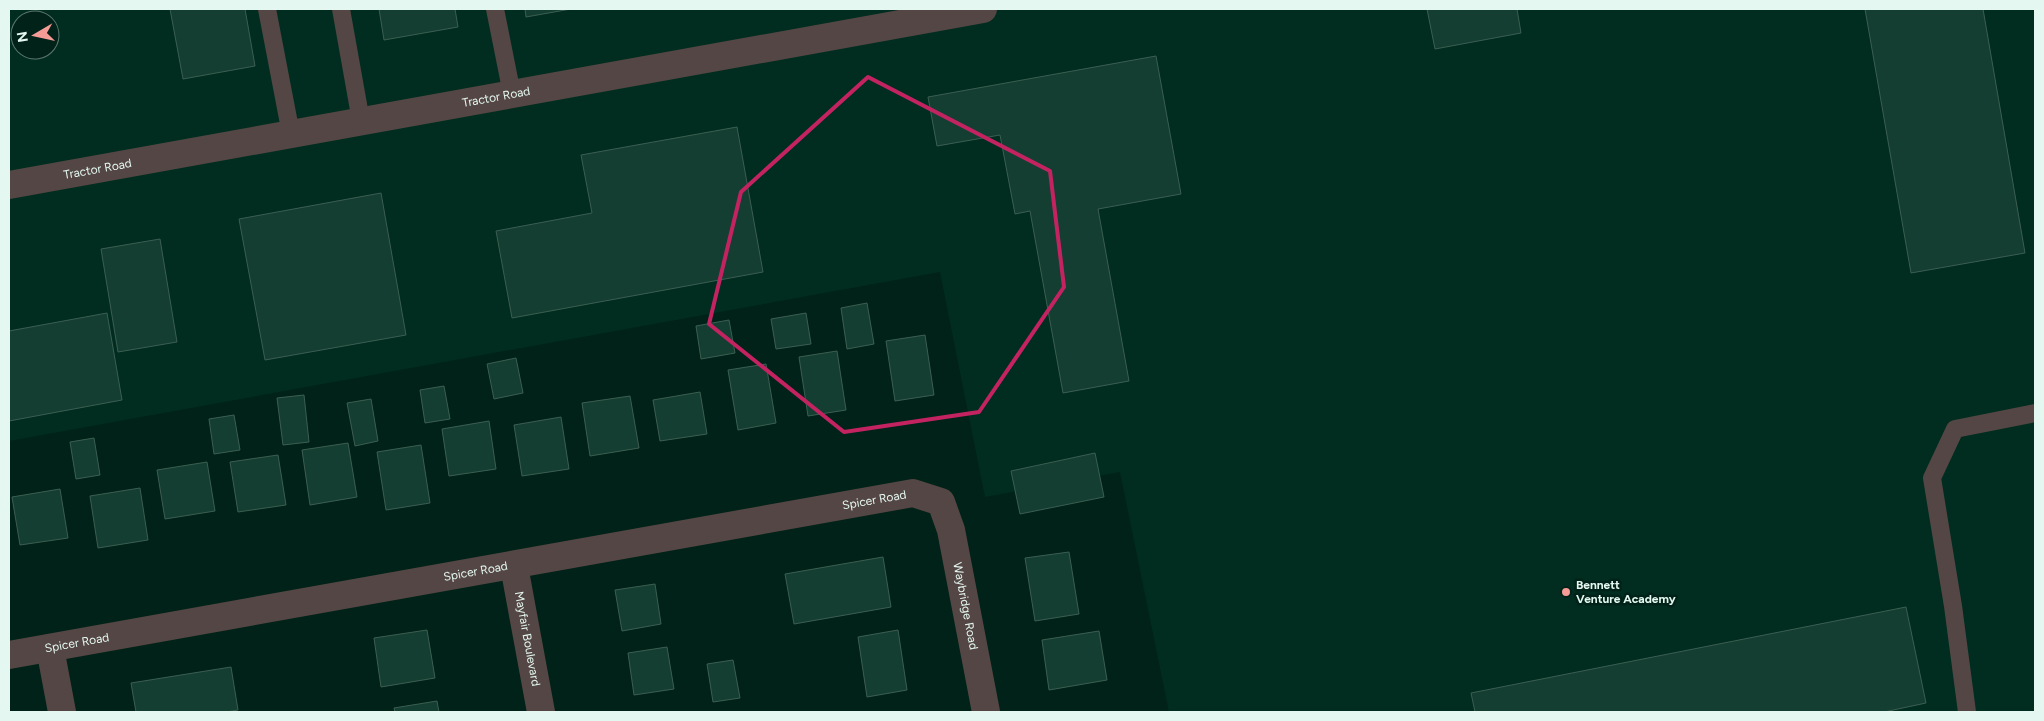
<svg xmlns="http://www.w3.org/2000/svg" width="2044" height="721" font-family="Figtree,sans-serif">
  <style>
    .built { fill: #002d20; fill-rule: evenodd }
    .building { fill: #143e31; stroke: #3c5e52 }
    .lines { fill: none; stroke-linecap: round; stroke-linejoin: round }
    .service { stroke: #544644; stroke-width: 18 }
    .minor { stroke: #544644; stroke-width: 28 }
    .marked { fill: none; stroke: #c42362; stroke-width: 4; stroke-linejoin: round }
    .poi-dot { fill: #f59c96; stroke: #002218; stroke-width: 2 }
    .labels { text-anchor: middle; stroke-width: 5; stroke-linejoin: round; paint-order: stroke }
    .street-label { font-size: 12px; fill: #e4f7f0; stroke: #002218 }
    .poi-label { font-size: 12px; font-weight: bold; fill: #e4f7f0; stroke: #002218; text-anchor: start }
  </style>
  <rect width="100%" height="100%" fill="#002218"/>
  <path class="built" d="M9 9H2035V712H1169L1120 472 985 497 940 272 9 441ZM20 20H50V50H20Z"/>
  <g class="building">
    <path d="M170 9H245L255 66 183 79Z"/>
    <path d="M379 9H455L458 27 384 40Z"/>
    <path d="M525 9H571L526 17Z"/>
    <path d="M1427 9H1517L1521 33 1435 49Z"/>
    <path d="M1865 9H1983L2025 253 1911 273Z"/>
    <path d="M1156 56 1181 194 1098 209 1129 381 1063 393 1030 211 1015 214 1000 135 937 146 928 97Z"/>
    <path d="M737 127 763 272 512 318 496 231 592 213 581 155Z"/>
    <path d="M381 193 406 335 265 360 239 219Z"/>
    <path d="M160 239 177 342 118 352 101 249Z"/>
    <path d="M867 303 874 344 847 349 841 308Z"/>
    <path d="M107 313 122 400 9 421V331Z"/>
    <path d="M806 313 811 344 776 349 771 319Z"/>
    <path d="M729 320 735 353 701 359 696 326Z"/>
    <path d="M925 335 934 395 895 401 886 341Z"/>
    <path d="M837 351 846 410 808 416 799 357Z"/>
    <path d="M516 358 523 393 494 399 487 364Z"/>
    <path d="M766 364 776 423 738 430 728 370Z"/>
    <path d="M444 386 450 419 425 423 420 390Z"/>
    <path d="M700 392 707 434 660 441 653 400Z"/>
    <path d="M304 395 309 442 283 445 277 398Z"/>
    <path d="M630 396 639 448 590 456 582 403Z"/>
    <path d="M371 399 378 441 355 446 347 403Z"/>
    <path d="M234 415 240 450 214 454 209 419Z"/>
    <path d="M561 417 569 469 522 476 514 425Z"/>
    <path d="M489 421 496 469 449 476 442 429Z"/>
    <path d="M94 438 100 475 76 479 70 442Z"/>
    <path d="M348 443 357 497 310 505 302 450Z"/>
    <path d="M421 445 430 503 386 510 377 452Z"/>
    <path d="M1095 453 1104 497 1020 514 1011 471Z"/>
    <path d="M278 455 286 505 238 512 230 462Z"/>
    <path d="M207 462 215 511 165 519 157 470Z"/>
    <path d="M140 488 148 540 98 548 90 496Z"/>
    <path d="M60 489 68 538 20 545 12 497Z"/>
    <path d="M1069 552 1079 614 1035 621 1025 558Z"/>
    <path d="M883 557 891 607 794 624 785 574Z"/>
    <path d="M655 584 661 624 622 631 615 590Z"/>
    <path d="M1906 607 1926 703 1884 712H1475L1471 693Z"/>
    <path d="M427 630 435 678 381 687 374 638Z"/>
    <path d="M898 630 907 690 867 697 858 637Z"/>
    <path d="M1099 631 1107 680 1049 690 1042 640Z"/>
    <path d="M667 647 674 689 634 695 628 653Z"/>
    <path d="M733 660 740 698 713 702 707 664Z"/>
    <path d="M231 667 238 710 226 712H136L131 683Z"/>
    <path d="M437 701 439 712H395L394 708Z"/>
  </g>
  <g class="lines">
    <g class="service">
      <path d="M267 9 291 134"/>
      <path d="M341 9 361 121"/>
      <path d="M495 9 512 94"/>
      <path d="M1967 712 1953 606 1932 478 1955 429 2035 413"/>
    </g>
    <g class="minor">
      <path id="s1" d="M9 185 983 9"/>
      <path id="s2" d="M514 566 541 712"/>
      <path d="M50 648 62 712"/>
      <path id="s3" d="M9 655 913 493 941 502 951 530 986 712"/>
    </g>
  </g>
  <path class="marked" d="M868 77 1050 171 1064 287 979 412 844 432 709 324 741 192Z"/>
  <circle class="poi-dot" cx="1566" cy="592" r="5"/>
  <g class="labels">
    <g class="street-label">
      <text dy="4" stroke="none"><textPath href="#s1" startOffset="495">Tractor Road</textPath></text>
      <text dy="4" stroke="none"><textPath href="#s1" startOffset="90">Tractor Road</textPath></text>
      <text dy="4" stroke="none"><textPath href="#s3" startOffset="879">Spicer Road</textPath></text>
      <text dy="4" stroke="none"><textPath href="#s3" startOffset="474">Spicer Road</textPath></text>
      <text dy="4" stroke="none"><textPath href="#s3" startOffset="1055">Waybridge Road</textPath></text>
      <text dy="4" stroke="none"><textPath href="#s2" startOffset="74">Mayfair Boulevard</textPath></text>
      <text dy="4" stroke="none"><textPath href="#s3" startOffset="69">Spicer Road</textPath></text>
    </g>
    <g class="poi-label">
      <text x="1576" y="589">Bennett<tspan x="1576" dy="14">Venture Academy</tspan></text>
    </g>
  </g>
  <rect width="2044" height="721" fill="none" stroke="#e4f7f0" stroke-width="20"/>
  <g transform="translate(35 35) rotate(261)"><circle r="24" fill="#002218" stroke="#5b776e"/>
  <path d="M0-4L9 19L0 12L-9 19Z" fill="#f59c96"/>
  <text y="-8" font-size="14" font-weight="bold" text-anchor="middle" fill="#e4f7f0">N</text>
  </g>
</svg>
